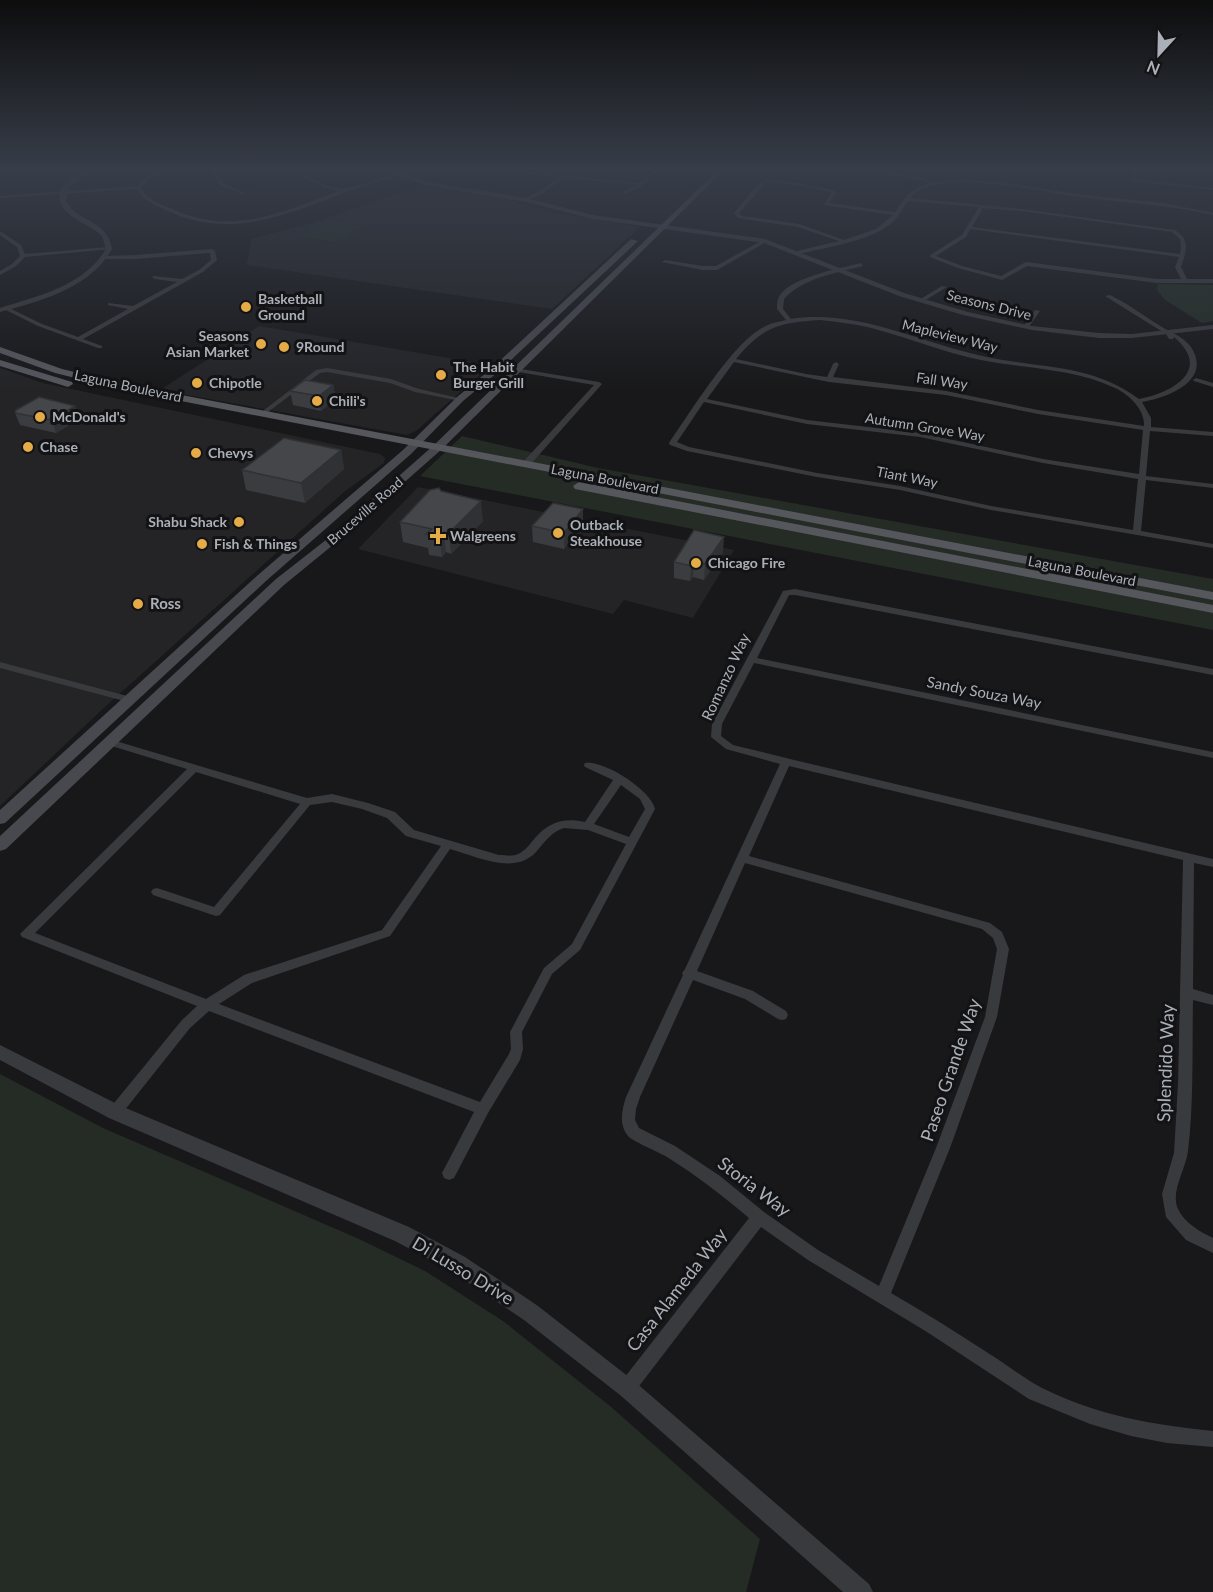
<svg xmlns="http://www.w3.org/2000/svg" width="1213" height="1592" font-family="Lato,sans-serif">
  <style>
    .built { fill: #242427 }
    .green { fill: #242c25 }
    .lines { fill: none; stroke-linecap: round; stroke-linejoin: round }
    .minor { fill: #393a3e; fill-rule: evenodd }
    .tertiary { fill: #393a3e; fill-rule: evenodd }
    .secondary { fill: #47494e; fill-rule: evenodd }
    .primary { fill: #55575d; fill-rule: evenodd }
    .wall { fill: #3b3c40 }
    .shaded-wall { fill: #303134 }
    .building { fill: #45464a; stroke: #303134; stroke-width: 1.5 }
    .poi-dot { fill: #e4ab46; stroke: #131315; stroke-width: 2 }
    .labels { text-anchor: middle; stroke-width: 6; stroke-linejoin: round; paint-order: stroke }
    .far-poi-label { font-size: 14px; font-weight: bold; fill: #abb0b8; stroke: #131315; text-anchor: start }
    .far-street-label { font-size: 14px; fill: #abb0b8; stroke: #131315 }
    .poi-label { font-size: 15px; font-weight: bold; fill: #abb0b8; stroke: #131315; text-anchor: start }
    .street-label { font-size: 15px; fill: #abb0b8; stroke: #131315 }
    .near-street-label { font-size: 18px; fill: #abb0b8; stroke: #131315 }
  </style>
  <rect width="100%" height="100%" fill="#18181a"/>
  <g class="built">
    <path d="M422 186 508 200 556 213 640 227 552 309 247 265 251 239 312 223Z"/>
    <path d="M259 326 491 365 416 431 407 435 160 390Z"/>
    <path d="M0 368 43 383 380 454 385 458 384 463 344 492 106 706 0 806Z"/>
    <path d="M418 487 734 550 693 618 624 600 613 614 358 549Z"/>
  </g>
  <g class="green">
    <path d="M326 220 365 226 338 242 298 237Z"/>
    <path d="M1158 284 1213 285V321L1202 323 1165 300 1157 290Z"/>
    <path d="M462 436 598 468 1213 579V630L420 476Z"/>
    <path d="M0 1074 103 1128 359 1239 425 1271 503 1321 610 1406 760 1539 746 1592H0Z"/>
  </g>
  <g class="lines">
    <g class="minor">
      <path d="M164 169H169L151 178 141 187C146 199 159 204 170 208 233 237 279 213 339 191L325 188 288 169H293L328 186 344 189 398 174 400 175C388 181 373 182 361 187 297 209 237 242 170 212 158 206 143 201 137 189L0 198V196L138 186 147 176Z"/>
      <path d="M209 169H213L225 184 245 193V195L221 186Z"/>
      <path d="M483 169H496L639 183 655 169H659L639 188 625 194 623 192 636 185 563 178 544 193 526 201 524 199 540 191 558 177Z"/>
      <path d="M1133 169H1137L1135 179 1213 188V190L1131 181Z"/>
      <rect x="1208" y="169" width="5" height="1"/>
      <path d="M0 171 31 172 33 173 31 174 0 173Z"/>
      <path d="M885 173 907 175 936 182 959 180 1002 182 1082 195 1164 203 1213 213V215C1169 205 1125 203 1080 197 1035 191 989 179 942 184 930 185 918 188 910 198L1022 209 1175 230C1191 240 1186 252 1181 267L1187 279H1213V283H1157L1027 266 1002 280 958 268 930 257V255L962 235 979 207 908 201C903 207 900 215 894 221 874 241 826 247 799 254L797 251 839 241 798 227 738 218 734 213 760 182C774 176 817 187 833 190L836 193 829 203 895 212C905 198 911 187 930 183L907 177 883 175ZM767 182 795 185 830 192 831 193 824 205 893 215 876 229 844 240 799 224 742 216 739 213ZM983 208 1022 211 1172 232 1180 239 1181 247 1180 254 972 227ZM970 229 1179 257 1175 267 1181 279H1157L1026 262 1001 276 962 266 936 256 966 237Z"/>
      <path d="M0 231 21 245 25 254 109 247 112 249 25 257 16 266 0 275V271L12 264 20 256 17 247 0 235Z"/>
      <path d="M763 240 768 241 717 270H703L662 262 665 260 703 266H716Z"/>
      <path d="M212 249 215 251 217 260 203 272 83 339 102 346V348H98L38 326 2 308 7 307 42 324 78 337 128 309 108 305V303L133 306 177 282 155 279 152 277 153 276 182 279 199 270 211 260 210 253 135 259H106L104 256 135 255Z"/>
      <path d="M861 263 863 266C836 273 803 278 784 299L783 309 791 319C856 309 916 341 978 355 1034 369 1090 362 1139 399 1172 393 1213 370 1174 337L1173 339H1169L1166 334 1105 296 1110 295C1131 305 1149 320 1169 331 1177 335 1185 339 1191 347 1213 381 1167 398 1142 402L1151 418V427L1213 432V436L1150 431 1146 476 1213 484V488L1146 480 1141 531 1213 544V548L991 510 900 490 817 477 687 451 670 445 669 443C690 413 733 342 764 327 770 323 779 322 786 320L777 309C777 306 777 302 778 299 785 278 842 268 861 263ZM820 320C838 322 857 324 875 329 910 338 945 353 981 360 1026 369 1073 368 1115 388 1130 395 1145 410 1144 426L1038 410 946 391 833 377 839 364 836 362 833 364 827 377 806 374 736 359C764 326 778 323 820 320ZM734 362 829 382 946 395 1038 414 1143 430 1139 474 1043 459 920 433 807 420 707 399ZM704 402 807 424 920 437 1043 463 1138 479 1133 530 991 506 900 486 817 473 689 447 677 442Z"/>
      <path d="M942 286 947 287 924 301 919 300Z"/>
      <path d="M1035 310 1040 311 1028 328H1024L1023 327Z"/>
      <path d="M327 368 391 379 419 389 463 399 460 401 415 392 390 383 327 372 320 373 264 415 259 414 316 370Z"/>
      <path d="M515 368 599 382 602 384 529 466H523V462L594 385 513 371V369Z"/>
      <path d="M1196 378 1213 383V387L1194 381 1193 380Z"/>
      <path d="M795 589 1213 669V675L795 595H789L757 658 1213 752V758L754 663 722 724 721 736 733 745 790 759 1213 859V867L1194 863 1193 989 1213 995V1005L1193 1000C1192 1048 1194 1103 1188 1151 1186 1169 1170 1192 1178 1209 1184 1223 1201 1232 1213 1238V1253L1186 1240 1166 1217 1162 1194 1174 1153 1178 1084 1183 860 789 766 749 856 990 923 1002 932 1009 949 997 1017 950 1148 891 1293C924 1312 956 1332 988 1353 1006 1364 1023 1378 1042 1388 1096 1415 1153 1425 1213 1431V1447L1167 1443 1131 1436 1090 1424 1029 1399 927 1332 808 1260 761 1227 633 1394 627 1396 621 1394 619 1388 621 1382 749 1218C723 1196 696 1175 667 1157 657 1151 636 1143 629 1137 618 1125 622 1110 626 1097L683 975 682 973 685 969 780 764 726 749 711 737 712 724 782 593 783 591ZM745 863 982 929 993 938 997 949 985 1017 936 1148 879 1286 818 1250 764 1212 720 1176 675 1146 639 1128 635 1120 636 1109 640 1097 693 980 745 999 778 1019 782 1020 786 1019 788 1015 786 1011 753 991 697 971Z"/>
      <path d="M0 662 131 697 133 699 128 702 0 668Z"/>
      <path d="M109 739 307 798 332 794 368 803 395 812 414 830 499 855C505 855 512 857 518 854 525 851 530 844 535 838 548 822 565 817 585 822L613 780 585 767 584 765 585 763C604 760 651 790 655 809L580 950 552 974 522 1032 523 1049 520 1060 488 1113 454 1178 449 1180 444 1178 442 1173 474 1112 209 1011 190 1028 120 1116 115 1118 110 1116 108 1112 110 1108 182 1020 197 1006 22 937 20 934 187 769 105 744 104 742ZM196 772 300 804 214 907 157 888 153 889 151 892 153 895 216 916 220 915 310 805 332 802 362 809 387 818 406 836 441 846 382 930 244 975 206 999 35 933ZM621 785 640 799 645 809 629 837 594 824ZM564 828 588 830 626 844 572 944 544 968 510 1032 511 1049 509 1054 480 1102 219 1004 252 983 390 936 450 849C476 856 514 876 536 852 545 842 551 832 564 828Z"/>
    </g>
    <g class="tertiary">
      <path d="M87 169H94L70 186 66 201C78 224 107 218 112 249 90 288 41 301 0 312V308C38 296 84 286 106 249L102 236C90 223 51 214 61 190 66 179 77 174 87 169Z"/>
      <path d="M378 169H386L429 182 526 198 593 215 765 239 904 293 968 312 1032 326 1099 333 1132 334 1213 325V329L1132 338H1099L1032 330 963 315 899 296 764 243 593 219 526 202 428 186Z"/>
      <path d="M0 1045 121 1106 409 1227 465 1257 538 1306 634 1381 869 1584 873 1592H843L620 1395 524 1320 451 1271 395 1241 109 1118 0 1060Z"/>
    </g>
    <g class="secondary">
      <path d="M719 169H725L442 449 339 540 284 585 6 849 0 851V836L276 579 331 536 434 445Z"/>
      <path d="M631 239 638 241 498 372 463 401 411 454 266 581 5 823 0 824V810L258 575 403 450 457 397 492 368Z"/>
    </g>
    <g class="primary">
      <path d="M0 347 62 369 124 384 1213 592V600L124 390 55 373 0 353Z"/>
      <path d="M0 360 72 382 73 384 68 387 0 366Z"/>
      <path d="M579 482 1213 605V613L575 489 573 486Z"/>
    </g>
  </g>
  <g class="wall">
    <path d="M333 385 336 399 321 411 293 405 290 391Z"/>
    <path d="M15 413 79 419 56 433 20 425Z"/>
    <path d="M341 450 344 469 305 503 246 490 242 470Z"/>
    <path d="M441 491 483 521 451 554 446 552 442 557 429 555 428 548 403 542 400 522Z"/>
    <path d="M583 509V525L564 549 533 542 532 526Z"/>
    <path d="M723 552 704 580 693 577 690 581 674 578V562Z"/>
  </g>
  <g class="shaded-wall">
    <path d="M333 385 336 399 321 411 319 396Z"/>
    <path d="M75 406 79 419 56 433 52 420Z"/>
    <path d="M341 450 344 469 305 503 301 483Z"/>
    <path d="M481 501 483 521 451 554 449 533Z"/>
    <path d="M583 509V525L564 549V533Z"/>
    <path d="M444 532 446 552 442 557 439 537Z"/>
    <path d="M724 537 723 552 704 580 705 564Z"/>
    <path d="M694 562 693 577 690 581 691 566Z"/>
  </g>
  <g class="building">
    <path d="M305 380 333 385 319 396 290 391Z"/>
    <path d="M39 397 75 406 52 420 15 413 16 410Z"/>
    <path d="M284 438 341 450 301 483 242 470Z"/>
    <path d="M439 488 441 491 481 501 449 533 444 532 439 537 426 534 432 529 400 522 430 490Z"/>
    <path d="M553 503 583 509 564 533 532 526Z"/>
    <path d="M694 530 724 537 705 564 694 562 691 566 674 562Z"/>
  </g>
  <linearGradient id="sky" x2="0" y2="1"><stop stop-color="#0d0d0e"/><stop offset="0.43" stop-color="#373d49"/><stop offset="1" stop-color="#373d49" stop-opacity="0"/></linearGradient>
  <rect width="1213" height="392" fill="url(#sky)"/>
  <g class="poi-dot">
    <circle cx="246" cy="307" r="6"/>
    <circle cx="261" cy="344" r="6"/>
    <circle cx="284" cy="347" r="6"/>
    <circle cx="441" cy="375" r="6"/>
    <circle cx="197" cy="383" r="6"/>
    <circle cx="317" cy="401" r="6"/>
    <circle cx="40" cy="417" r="6"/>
    <circle cx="28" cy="447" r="6"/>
    <circle cx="196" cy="453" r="6"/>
    <circle cx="239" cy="522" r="6"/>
    <circle cx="558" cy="533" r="6"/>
    <path d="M435 527h6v6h6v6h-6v6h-6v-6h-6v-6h6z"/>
    <circle cx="202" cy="544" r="6"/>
    <circle cx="696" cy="563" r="6"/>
    <circle cx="138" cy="604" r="6"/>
  </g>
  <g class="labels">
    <g class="far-poi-label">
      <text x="258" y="304">Basketball<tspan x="258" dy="16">Ground</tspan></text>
      <text x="249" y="341" text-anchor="end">Seasons<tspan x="249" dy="16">Asian Market</tspan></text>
      <text x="296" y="352">9Round</text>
      <text x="453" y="372">The Habit<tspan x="453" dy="16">Burger Grill</tspan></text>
      <text x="209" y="388">Chipotle</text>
      <text x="329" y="406">Chili's</text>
      <text x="52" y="422">McDonald's</text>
      <text x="40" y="452">Chase</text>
      <text x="208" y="458">Chevys</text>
      <text x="227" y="527" text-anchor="end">Shabu Shack</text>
      <text x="570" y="530">Outback<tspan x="570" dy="16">Steakhouse</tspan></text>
      <text x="450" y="541">Walgreens</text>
      <text x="214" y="549">Fish &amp; Things</text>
      <text x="708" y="568">Chicago Fire</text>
    </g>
    <g class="far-street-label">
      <text transform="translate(989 305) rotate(14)" y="5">Seasons Drive</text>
      <text transform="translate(950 336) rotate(14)" y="5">Mapleview Way</text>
      <text transform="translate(942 381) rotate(8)" y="5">Fall Way</text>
      <text transform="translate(128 386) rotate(12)" y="5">Laguna Boulevard</text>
      <text transform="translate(925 427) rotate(9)" y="5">Autumn Grove Way</text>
      <text transform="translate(907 477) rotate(11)" y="5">Tiant Way</text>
      <text transform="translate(605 479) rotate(11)" y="5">Laguna Boulevard</text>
      <text transform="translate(365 511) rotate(-41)" y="5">Bruceville Road</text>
      <text transform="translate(1082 571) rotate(11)" y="5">Laguna Boulevard</text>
    </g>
    <g class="poi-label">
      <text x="150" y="609">Ross</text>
    </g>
    <g class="street-label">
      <text transform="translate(726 677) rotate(-65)" y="5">Romanzo Way</text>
      <text transform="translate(984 693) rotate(11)" y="5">Sandy Souza Way</text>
    </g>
    <g class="near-street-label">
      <text transform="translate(1166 1063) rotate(-88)" y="6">Splendido Way</text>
      <text transform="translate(951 1070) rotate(-71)" y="6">Paseo Grande Way</text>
      <text transform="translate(754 1187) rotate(37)" y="6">Storia Way</text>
      <text transform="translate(463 1271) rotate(31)" y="6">Di Lusso Drive</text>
      <text transform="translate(677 1290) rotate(-52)" y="6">Casa Alameda Way</text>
    </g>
  </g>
  <g transform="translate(1159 54) rotate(202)" stroke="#131315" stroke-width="4.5" paint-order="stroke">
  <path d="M0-4.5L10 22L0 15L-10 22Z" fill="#abb0b8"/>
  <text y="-9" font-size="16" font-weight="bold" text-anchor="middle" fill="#abb0b8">N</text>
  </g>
</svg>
